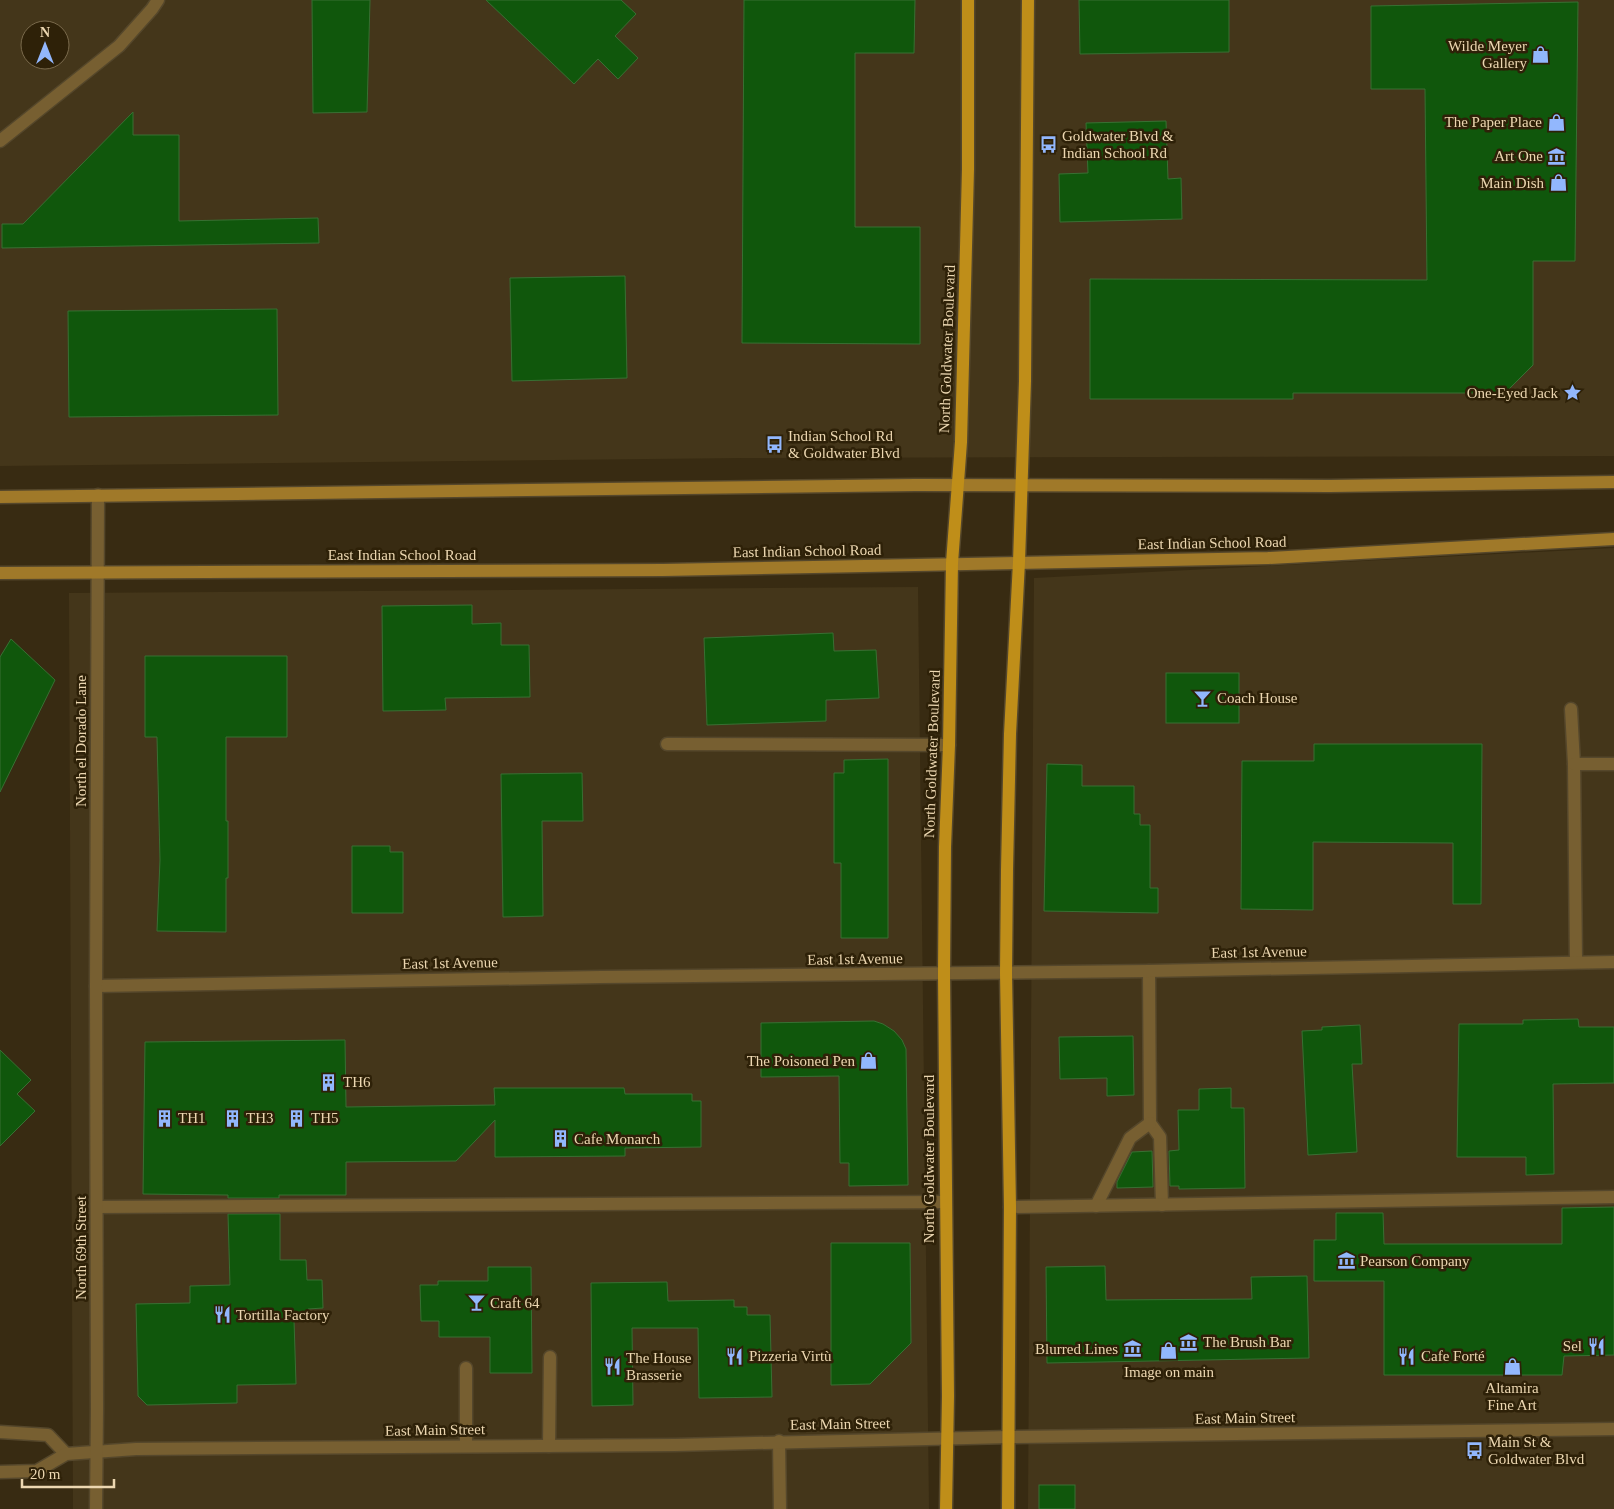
<svg xmlns="http://www.w3.org/2000/svg" width="1614" height="1509" font-family="Georgia,serif">
  <style>
    .built { fill: #44361a; fill-rule: evenodd }
    .building { fill: #10570c; stroke: #387033 }
    .lines { fill: none; stroke-linecap: round; stroke-linejoin: round }
    .service-casing { stroke: #55472b; stroke-width: 15 }
    .minor-casing { stroke: #55472b; stroke-width: 15 }
    .secondary-casing { stroke: #55472b; stroke-width: 15 }
    .primary-casing { stroke: #55472b; stroke-width: 15 }
    .service { stroke: #775f31; stroke-width: 12 }
    .minor { stroke: #775f31; stroke-width: 12 }
    .secondary { stroke: #a07929; stroke-width: 12 }
    .primary { stroke: #bf8e19; stroke-width: 12 }
    .labels { text-anchor: middle; stroke-width: 5; stroke-linejoin: round; paint-order: stroke }
    .poi-label { font-size: 15px; fill: #ecd7b1; stroke: #2e2108; text-anchor: start }
    .street-label { font-size: 15px; fill: #ecd7b1; stroke: #2e2108 }
  </style>
  <rect width="100%" height="100%" fill="#382b12"/>
  <g class="built">
    <path d="M0 0H1614V456L743 458 0 466ZM30 30H60V60H30Z"/>
    <path d="M1614 548V1509H1028L1034 578Z"/>
    <path d="M918 587 929 1509H73L69 593Z"/>
  </g>
  <g class="building">
    <path d="M312 0H370L367 112 313 113Z"/>
    <path d="M486 0H621L636 14 615 36 638 58 618 79 598 59 574 84Z"/>
    <path d="M744 0H915L914 53H855V227H920V344L742 343Z"/>
    <path d="M1079 0H1229V52L1080 54Z"/>
    <path d="M1578 2 1575 261H1533V365L1505 393H1293V399H1090V279L1427 280 1425 89H1371V6Z"/>
    <path d="M133 112V135H179V221L318 218 319 243 2 248V224H23Z"/>
    <path d="M1166 121 1168 179 1181 178 1182 219 1060 222 1059 174 1088 173 1086 123Z"/>
    <path d="M625 276 627 378 512 381 510 278Z"/>
    <path d="M277 309 278 415 69 417 68 311Z"/>
    <path d="M472 605V624L501 623V645H529L530 697 445 698 446 710 383 711 382 606Z"/>
    <path d="M833 633 834 651 876 650 879 698 826 700V721L707 725 704 638Z"/>
    <path d="M11 639 55 680 0 792V657Z"/>
    <path d="M145 656H287V737H226V821H228V878H226V932L157 931 160 860 157 737H145Z"/>
    <rect x="1166" y="673" width="73" height="50"/>
    <path d="M1314 744H1482L1481 904H1453V843L1313 842V910L1241 909 1242 761H1314Z"/>
    <path d="M888 759V938H841V863H834V773H844V760Z"/>
    <path d="M1047 764 1082 765V786H1134V814H1140V825H1150V888H1158V913L1044 911Z"/>
    <path d="M582 773 583 821H542L543 916 503 917 501 774Z"/>
    <path d="M352 846H390V852H403V913H352Z"/>
    <path d="M1578 1019 1579 1027H1614V1083L1553 1084 1554 1174 1526 1175V1157H1457L1459 1024H1523V1020Z"/>
    <path d="M874 1021 883 1024 894 1031 902 1040 906 1049 908 1185 849 1186V1163H840L839 1076 761 1077V1023Z"/>
    <path d="M1360 1025 1362 1064H1352L1357 1152 1308 1155 1302 1031 1322 1030V1027Z"/>
    <path d="M1133 1036 1134 1095 1107 1096V1078L1060 1079 1059 1037Z"/>
    <path d="M345 1040 346 1107 495 1105 494 1088H624L625 1094H692V1101H701V1147L625 1148V1156L495 1157V1120L456 1161 346 1162V1195H279V1198H228V1195L143 1194 145 1042Z"/>
    <path d="M0 1050 31 1080 17 1094 35 1111 0 1146Z"/>
    <path d="M1231 1088V1108H1244L1245 1188 1179 1189V1186H1170L1169 1151 1179 1150 1178 1110H1199V1089Z"/>
    <path d="M1152 1151 1153 1187 1117 1188V1182L1132 1152Z"/>
    <path d="M1614 1207V1355L1564 1356 1562 1375H1384V1281H1314V1240H1336V1213H1383L1384 1244H1562V1208Z"/>
    <path d="M228 1214H280V1260H306L307 1280H322L323 1308 308 1309V1320H294L296 1384 237 1385V1403L147 1405 138 1396 136 1304 190 1303V1286L230 1285Z"/>
    <path d="M831 1243H910L911 1343 870 1384 831 1385Z"/>
    <path d="M1105 1266 1106 1300 1252 1299 1251 1277 1307 1276 1309 1358 1047 1363 1046 1267Z"/>
    <path d="M488 1267H531L532 1373H490V1337H439V1321H421L420 1285H438V1281H488Z"/>
    <path d="M667 1282 668 1301 734 1300V1307H747V1315H770L772 1397 699 1398 698 1328H632L633 1405 592 1406 591 1283Z"/>
    <rect x="1039" y="1485" width="36" height="24"/>
  </g>
  <g class="lines">
    <defs>
      <g id="service">
        <path d="M1571 709 1574 764 1576 962"/>
        <path d="M667 744 949 745"/>
        <path d="M1574 764H1614"/>
        <path d="M1149 971 1150 1123 1160 1137 1162 1205"/>
        <path d="M1096 1206 1130 1138 1150 1123"/>
        <path d="M97 1207 945 1202"/>
        <path d="M1010 1207 1614 1197"/>
        <path d="M779 1441 780 1509"/>
        <path d="M466 1446V1368"/>
        <path d="M549 1446 550 1357"/>
      </g>
      <g id="minor">
        <path d="M0 141 119 46 152 9 158 0"/>
        <path d="M96 986 601 977 1149 971 1614 962"/>
        <path d="M0 1432 48 1435 66 1454"/>
        <path d="M0 1472 37 1471 66 1454 136 1449 675 1445 1009 1437 1614 1429"/>
        <path d="M96 1509 97 1409 96 986 98 495"/>
      </g>
      <g id="secondary">
        <path d="M0 497 915 485 1330 486 1614 482"/>
        <path d="M0 573 663 570 1268 558 1614 539"/>
      </g>
      <g id="primary">
        <path d="M946 1509 948 1396 944 974 945 847 949 745 952 563 961 442 968 169V0"/>
        <path d="M1008 1509 1010 1207 1006 973 1007 870 1010 734 1019 562 1025 381 1028 0"/>
      </g>
    </defs>
    <use href="#service" class="service-casing"/>
    <use href="#minor" class="minor-casing"/>
    <use href="#secondary" class="secondary-casing"/>
    <use href="#primary" class="primary-casing"/>
    <use href="#service" class="service"/>
    <use href="#minor" class="minor"/>
    <use href="#secondary" class="secondary"/>
    <use href="#primary" class="primary"/>
  </g>
  <defs>
    <symbol id="shop-bare" viewBox="-9 -9 18 18"><path d="M-5-2.5h2.3a2.7 3.5 0 0 1 5.4 0H5L5.5 6h-11ZM-1.5-2.5h3a1.5 2.3 0 0 0-3 0Z" fill="#92b7fd" stroke="#2e2108" stroke-width="2.5" paint-order="stroke"/></symbol>
    <symbol id="bus-bare" viewBox="-9 -9 18 18"><path d="M-5-6H5V4H4V6H2V4H-2V6H-4V4H-5ZM-3.5-4V0h7V-4ZM-3.5 1.2v1.5H-2V1.2ZM2 1.2v1.5H3.5V1.2Z" fill="#92b7fd" stroke="#2e2108" stroke-width="2.5" paint-order="stroke"/></symbol>
    <symbol id="museum-bare" viewBox="-9 -9 18 18"><path d="M0-6L6-3V-2H-6V-3ZM-5-1h2V3h-2ZM-1-1h2V3h-2ZM3-1h2V3H3ZM-6 4H6V6H-6Z" fill="#92b7fd" stroke="#2e2108" stroke-width="2.5" paint-order="stroke"/></symbol>
    <symbol id="sight-bare" viewBox="-9 -9 18 18"><path d="M0-6L1.8-2.2L6-1.7L2.9 1.2L3.7 5.4L0 3.3L-3.7 5.4L-2.9 1.2L-6-1.7L-1.8-2.2Z" fill="#92b7fd" stroke="#2e2108" stroke-width="2.5" paint-order="stroke"/></symbol>
    <symbol id="bar-bare" viewBox="-9 -9 18 18"><path d="M-6-5H6L.8 .8V4.5H3.5V6h-7V4.5H-.8V.8Z" fill="#92b7fd" stroke="#2e2108" stroke-width="2.5" paint-order="stroke"/></symbol>
    <symbol id="building-bare" viewBox="-9 -9 18 18"><path d="M-4-6H4V6H1V3H-1V6H-4ZM-2.5-4.3h1.7v1.8h-1.7ZM.8-4.3h1.7v1.8H.8ZM-2.5-1h1.7V.8h-1.7ZM.8-1h1.7V.8H.8Z" fill="#92b7fd" stroke="#2e2108" stroke-width="2.5" paint-order="stroke"/></symbol>
    <symbol id="restaurant-bare" viewBox="-9 -9 18 18"><path d="M-5-6h1v4h1v-4h1v4h1v-4h1v5L-1.5 .5V6h-2V.5L-5-1ZM5-6V6H3V1.5H1.5Q1.5-4 5-6Z" fill="#92b7fd" stroke="#2e2108" stroke-width="2.5" paint-order="stroke"/></symbol>
  </defs>
  <g fill-rule="evenodd">
    <use href="#shop-bare" x="1528" y="42" width="25" height="25"/>
    <use href="#shop-bare" x="1544" y="110" width="25" height="25"/>
    <use href="#bus-bare" x="1036" y="132" width="25" height="25"/>
    <use href="#museum-bare" x="1544" y="144" width="25" height="25"/>
    <use href="#shop-bare" x="1546" y="170" width="25" height="25"/>
    <use href="#sight-bare" x="1560" y="380" width="25" height="25"/>
    <use href="#bus-bare" x="762" y="432" width="25" height="25"/>
    <use href="#bar-bare" x="1190" y="686" width="25" height="25"/>
    <use href="#shop-bare" x="856" y="1048" width="25" height="25"/>
    <use href="#building-bare" x="316" y="1070" width="25" height="25"/>
    <use href="#building-bare" x="152" y="1106" width="25" height="25"/>
    <use href="#building-bare" x="220" y="1106" width="25" height="25"/>
    <use href="#building-bare" x="284" y="1106" width="25" height="25"/>
    <use href="#building-bare" x="548" y="1126" width="25" height="25"/>
    <use href="#museum-bare" x="1334" y="1248" width="25" height="25"/>
    <use href="#bar-bare" x="464" y="1290" width="25" height="25"/>
    <use href="#restaurant-bare" x="210" y="1302" width="25" height="25"/>
    <use href="#museum-bare" x="1176" y="1330" width="25" height="25"/>
    <use href="#restaurant-bare" x="1584" y="1334" width="25" height="25"/>
    <use href="#museum-bare" x="1120" y="1336" width="25" height="25"/>
    <use href="#shop-bare" x="1156" y="1338" width="25" height="25"/>
    <use href="#restaurant-bare" x="722" y="1344" width="25" height="25"/>
    <use href="#restaurant-bare" x="1394" y="1344" width="25" height="25"/>
    <use href="#restaurant-bare" x="600" y="1354" width="25" height="25"/>
    <use href="#shop-bare" x="1500" y="1354" width="25" height="25"/>
    <use href="#bus-bare" x="1462" y="1438" width="25" height="25"/>
  </g>
  <g class="labels">
    <g class="poi-label">
      <text x="1527" y="51" text-anchor="end">Wilde Meyer<tspan x="1527" dy="17">Gallery</tspan></text>
      <text x="1542" y="127" text-anchor="end">The Paper Place</text>
      <text x="1062" y="141">Goldwater Blvd &amp;<tspan x="1062" dy="17">Indian School Rd</tspan></text>
      <text x="1543" y="161" text-anchor="end">Art One</text>
      <text x="1544" y="188" text-anchor="end">Main Dish</text>
      <text x="1558" y="398" text-anchor="end">One-Eyed Jack</text>
      <text x="788" y="441">Indian School Rd<tspan x="788" dy="17">&amp; Goldwater Blvd</tspan></text>
      <text x="1217" y="703">Coach House</text>
      <text x="855" y="1066" text-anchor="end">The Poisoned Pen</text>
      <text x="343" y="1087">TH6</text>
      <text x="178" y="1123">TH1</text>
      <text x="246" y="1123">TH3</text>
      <text x="311" y="1123">TH5</text>
      <text x="574" y="1144">Cafe Monarch</text>
      <text x="1360" y="1266">Pearson Company</text>
      <text x="490" y="1308">Craft 64</text>
      <text x="236" y="1320">Tortilla Factory</text>
      <text x="1203" y="1347">The Brush Bar</text>
      <text x="1582" y="1351" text-anchor="end">Sel</text>
      <text x="1118" y="1354" text-anchor="end">Blurred Lines</text>
      <text x="749" y="1361">Pizzeria Virtù</text>
      <text x="1421" y="1361">Cafe Forté</text>
      <text x="626" y="1363">The House<tspan x="626" dy="17">Brasserie</tspan></text>
      <text x="1169" y="1377" text-anchor="middle">Image on main</text>
      <text x="1512" y="1393" text-anchor="middle">Altamira<tspan x="1512" dy="17">Fine Art</tspan></text>
      <text x="1488" y="1447">Main St &amp;<tspan x="1488" dy="17">Goldwater Blvd</tspan></text>
    </g>
    <g class="street-label">
      <text transform="translate(947 349) rotate(-88)" y="5">North Goldwater Boulevard</text>
      <text transform="translate(1212 543) rotate(-1)" y="5">East Indian School Road</text>
      <text transform="translate(807 551) rotate(-1)" y="5">East Indian School Road</text>
      <text x="402" y="560">East Indian School Road</text>
      <text transform="translate(81 741) rotate(-90)" y="5">North el Dorado Lane</text>
      <text transform="translate(932 754) rotate(-88)" y="5">North Goldwater Boulevard</text>
      <text transform="translate(1259 952) rotate(-1)" y="5">East 1st Avenue</text>
      <text transform="translate(855 959) rotate(-1)" y="5">East 1st Avenue</text>
      <text transform="translate(450 963) rotate(-1)" y="5">East 1st Avenue</text>
      <text transform="translate(929 1159) rotate(-90)" y="5">North Goldwater Boulevard</text>
      <text transform="translate(81 1248) rotate(-90)" y="5">North 69th Street</text>
      <text transform="translate(1245 1418) rotate(-1)" y="5">East Main Street</text>
      <text transform="translate(840 1424) rotate(-1)" y="5">East Main Street</text>
      <text transform="translate(435 1430) rotate(-1)" y="5">East Main Street</text>
    </g>
  </g>
  <g transform="translate(45 45)"><circle r="24" fill="#2e2108" stroke="#7a6a4c"/>
  <path d="M0-4L9 19L0 12L-9 19Z" fill="#92b7fd"/>
  <text y="-8" font-size="14" font-weight="bold" text-anchor="middle" fill="#ecd7b1">N</text>
  </g>
  <path d="M22 1479v8h92v-8" fill="none" stroke="#ecd7b1" stroke-width="2.5"/>
  <text x="30" y="1479" font-size="15" fill="#ecd7b1" stroke="#2e2108" stroke-width="4" paint-order="stroke">20 m</text>
</svg>
